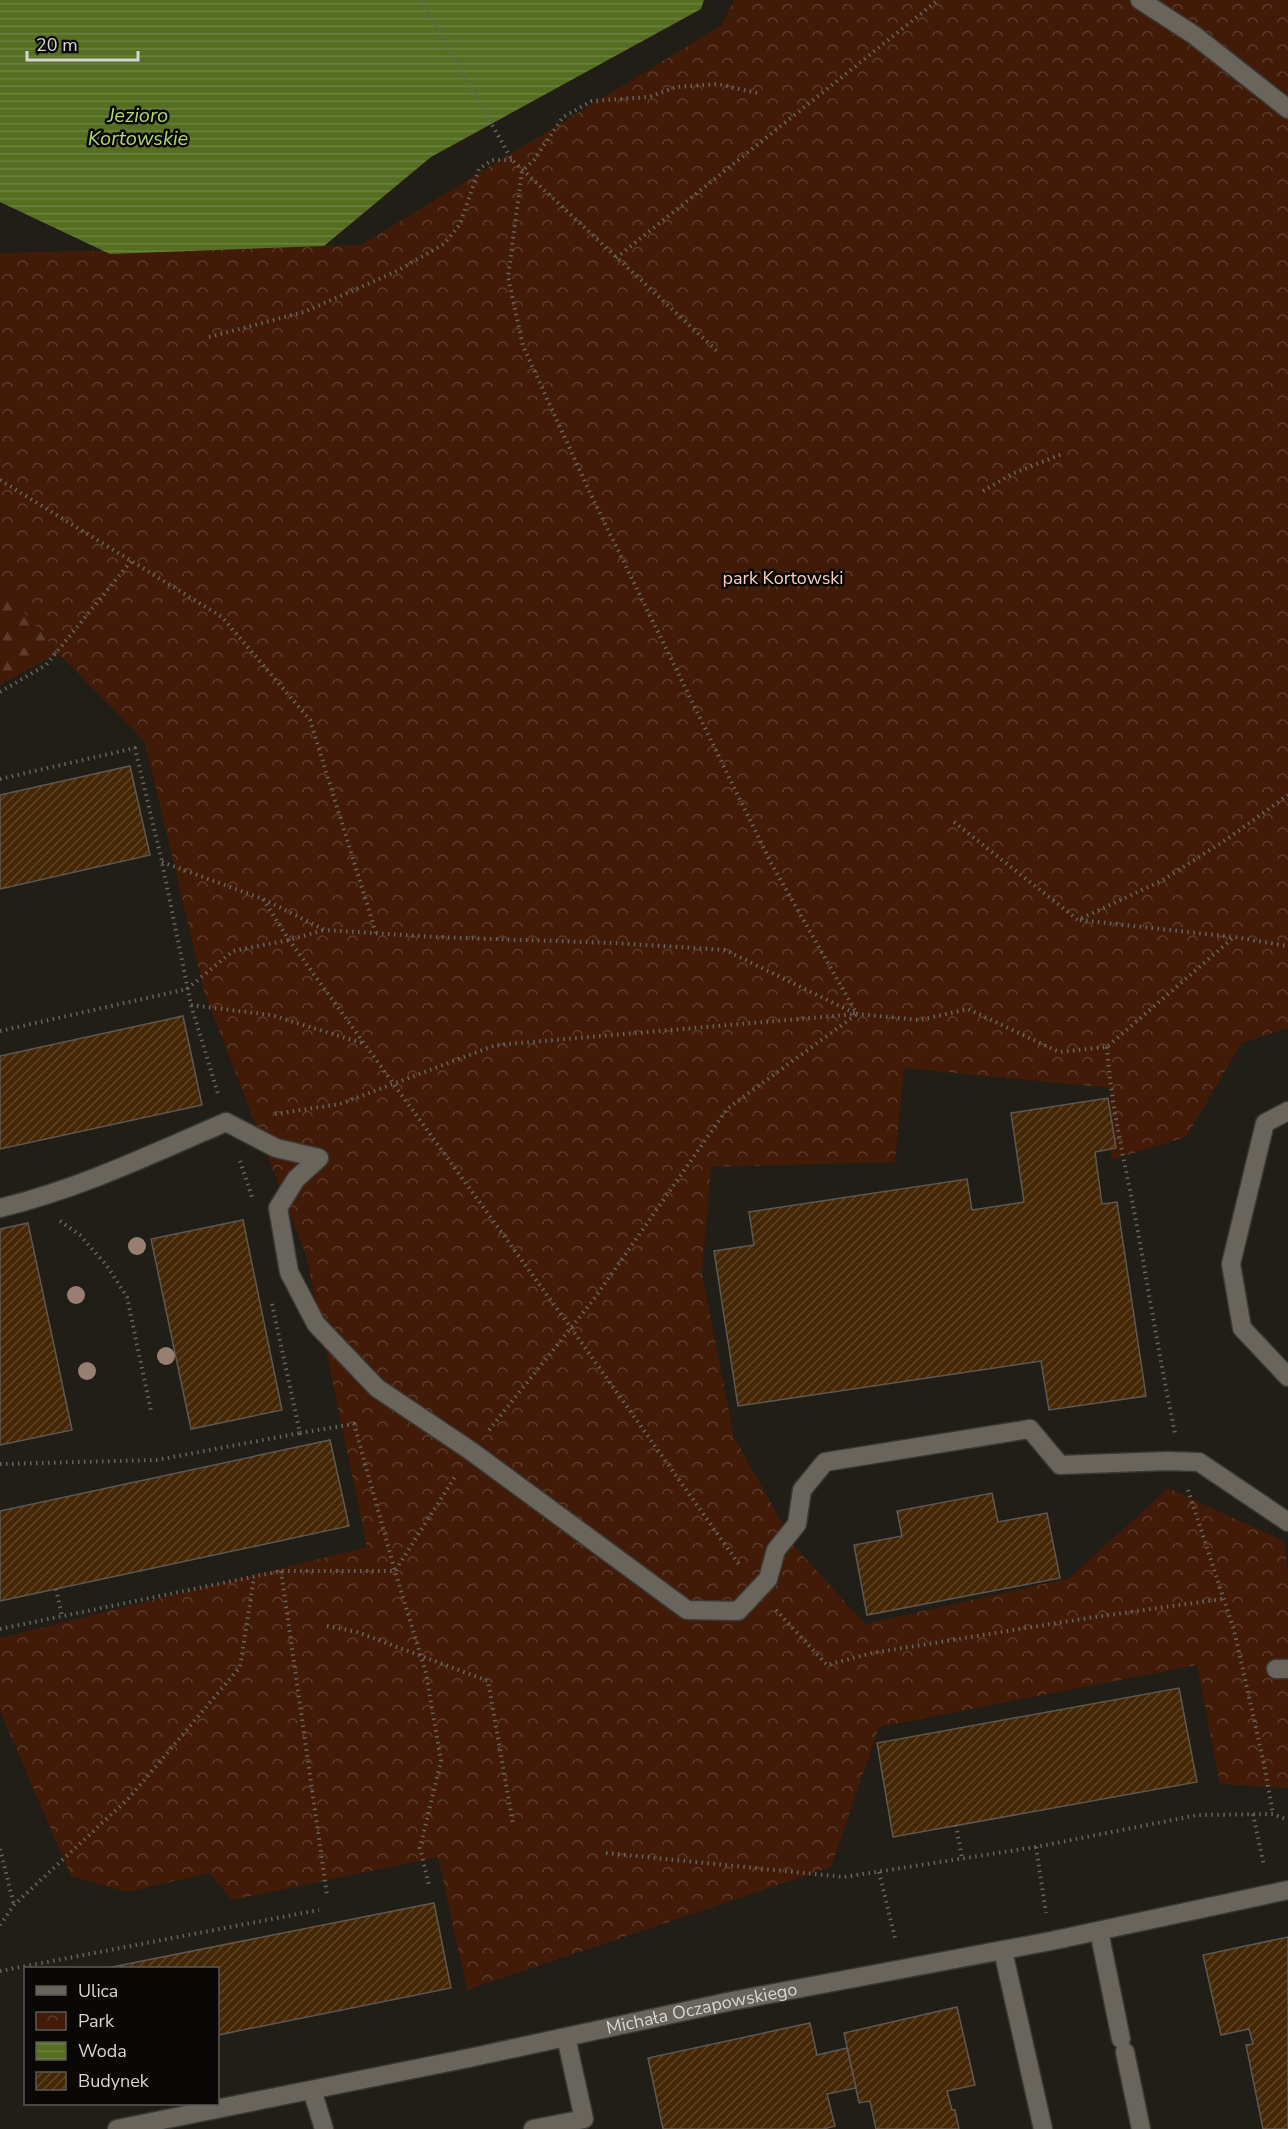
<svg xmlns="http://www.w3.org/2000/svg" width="1288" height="2129" font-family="'Nunito Sans',sans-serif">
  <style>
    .forest { fill: url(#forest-firs) }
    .park { fill: url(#park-crowns) }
    .water { fill: url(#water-rules) }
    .building { fill: url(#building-hatch); stroke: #5e5852; stroke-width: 1.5 }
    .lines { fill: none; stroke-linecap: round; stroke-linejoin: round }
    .minor-casing { stroke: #3b3935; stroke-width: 21 }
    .path { stroke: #67645e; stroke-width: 4; stroke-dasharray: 1.5 4.5; stroke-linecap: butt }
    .minor { stroke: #69655d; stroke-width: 18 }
    .tree { fill: #987f72 }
    .labels { text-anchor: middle; stroke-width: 5; stroke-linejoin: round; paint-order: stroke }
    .park-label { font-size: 18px; fill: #facfbd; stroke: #090806 }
    .street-label { font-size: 18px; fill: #d7d5d1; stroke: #090806 }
    .water-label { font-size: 20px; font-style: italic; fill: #b2d770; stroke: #090806 }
  </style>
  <defs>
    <pattern id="forest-firs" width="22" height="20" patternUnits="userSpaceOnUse" patternTransform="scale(1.5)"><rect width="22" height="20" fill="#411b08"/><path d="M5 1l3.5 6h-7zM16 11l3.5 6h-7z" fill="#5c3b2b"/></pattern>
    <pattern id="park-crowns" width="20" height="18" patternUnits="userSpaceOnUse" patternTransform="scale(1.5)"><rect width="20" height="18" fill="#411b08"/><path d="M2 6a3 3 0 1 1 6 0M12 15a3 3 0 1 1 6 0" fill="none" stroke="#5c3b2b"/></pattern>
    <pattern id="water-rules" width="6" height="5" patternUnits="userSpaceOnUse" patternTransform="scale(1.5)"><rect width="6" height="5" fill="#556e22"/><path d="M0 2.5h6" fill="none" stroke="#6d8241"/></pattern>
    <pattern id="building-hatch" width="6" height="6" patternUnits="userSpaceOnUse" patternTransform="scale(1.5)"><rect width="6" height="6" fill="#452705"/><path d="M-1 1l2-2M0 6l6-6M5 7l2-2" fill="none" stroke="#5f4528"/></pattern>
  </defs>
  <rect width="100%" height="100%" fill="#211d17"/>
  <path class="forest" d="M0 583 58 653 0 685Z"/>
  <path class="park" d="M734 0H1288V1028L1242 1043 1186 1137 1111 1160 1110 1088 904 1068 895 1162 711 1167 702 1274 734 1437 796 1548 865 1624 1070 1578 1168 1488 1284 1541 1288 1575V1788L1220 1784 1197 1665 879 1727 831 1867 467 1990 438 1857 232 1900 209 1873 127 1892 71 1876 0 1711V1638L367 1547 306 1255 204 991 145 742 58 653 0 583V253L361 245 722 25Z"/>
  <path class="water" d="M0 0H704L701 9 431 157 324 246 110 254 0 202Z"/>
  <g class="building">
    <path d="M130 766 150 855 0 889V795Z"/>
    <path d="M183 1016 202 1105 0 1149V1056Z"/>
    <path d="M1108 1098 1116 1148 1095 1152 1102 1204 1117 1202 1146 1396 1049 1410 1041 1361 738 1406 714 1251 754 1245 749 1212 967 1179 972 1210 1024 1202 1011 1113Z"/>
    <path d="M243 1220 282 1410 191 1429 151 1239Z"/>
    <path d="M28 1223 72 1430 0 1445V1229Z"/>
    <path d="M330 1440 349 1526 0 1601V1511Z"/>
    <path d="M992 1493 998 1522 1047 1513 1060 1578 867 1615 854 1545 902 1536 897 1511Z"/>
    <path d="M1179 1688 1197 1782 893 1837 877 1743Z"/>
    <path d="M434 1903 451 1988 218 2035V1968H107Z"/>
    <path d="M1288 1937V2129H1263L1246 2045 1253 2044 1249 2029 1221 2035 1203 1955Z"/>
    <path d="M957 2007 975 2085 947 2091 952 2110H955L959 2129H876L870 2101 859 2103 844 2033Z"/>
    <path d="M810 2023 817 2055 847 2048 856 2088 827 2094 835 2126 824 2129H663L648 2058Z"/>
  </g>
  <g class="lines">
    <defs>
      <g id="minor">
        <path d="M1140 0 1194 35 1288 109"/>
        <path d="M1288 1111 1265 1123 1231 1264 1242 1328 1288 1377"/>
        <path d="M0 1208C79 1189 152 1154 226 1122L276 1148 319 1158 296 1179 278 1208 289 1272 316 1324 377 1388 471 1451 687 1610 738 1611 768 1579 776 1550 797 1524 802 1490 825 1462 1030 1429 1060 1465 1167 1461 1199 1462 1288 1522"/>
        <path d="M1276 1669H1288"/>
        <path d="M1099 1931 1121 2039"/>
        <path d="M1003 1951 1043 2129"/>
        <path d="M1125 2052 1141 2129"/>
        <path d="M312 2090 324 2129"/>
        <path id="s1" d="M117 2129 469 2058 732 2001 1051 1941 1288 1890"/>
        <path d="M533 2129 584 2119 566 2037"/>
      </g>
    </defs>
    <use href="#minor" class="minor-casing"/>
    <g class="path">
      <path d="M421 0 512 160 717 351"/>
      <path d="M757 93 718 84 676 87 649 97 592 101 563 117 534 160 522 171 508 277 523 346 591 495 771 863 857 1014"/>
      <path d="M616 258 938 0"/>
      <path d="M209 337 304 312 395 272 444 244 460 224 479 169 492 160H512"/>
      <path d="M0 480 222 617 310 720 376 933"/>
      <path d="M983 491 1012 474 1062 454"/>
      <path d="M0 692 46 665 132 560"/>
      <path d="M0 779 135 748 162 862 191 1005 219 1097"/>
      <path d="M954 822 1078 920 1163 880 1227 839 1288 795"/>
      <path d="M162 862 263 899 325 930 435 937 615 943 725 950 856 1014"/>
      <path d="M263 899 289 940 571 1328 741 1567"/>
      <path d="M1080 920 1233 937"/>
      <path d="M191 1005 271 1015 365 1044"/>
      <path d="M0 1031 187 989 233 951 289 940 324 930"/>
      <path d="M1107 1047C1111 1110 1127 1170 1138 1232 1150 1299 1161 1366 1175 1433"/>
      <path d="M275 1114 340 1104 496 1045 857 1014 920 1020 968 1009 1059 1052 1107 1047 1234 937 1288 946"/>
      <path d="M240 1161 252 1197"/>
      <path d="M60 1221 80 1235 107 1266 127 1297 151 1411"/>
      <path d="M272 1304 300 1433 354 1424 395 1571 426 1673 441 1761 420 1848 429 1885"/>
      <path d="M489 1430 594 1299 727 1109 857 1014"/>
      <path d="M0 1464 157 1460 300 1433"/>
      <path d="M1188 1490 1234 1630 1264 1764 1273 1814"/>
      <path d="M281 1571 327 1895"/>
      <path d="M56 1589 62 1616"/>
      <path d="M776 1610 827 1665 872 1653 1088 1618 1222 1599"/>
      <path d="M327 1626 357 1632 488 1681 513 1824"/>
      <path d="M0 1629 281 1571H395L456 1475"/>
      <path d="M1253 1814 1264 1866"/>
      <path d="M956 1825 962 1858"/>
      <path d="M1036 1847 1046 1913"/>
      <path d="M0 1849 14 1905"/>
      <path d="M606 1853 844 1877 1036 1847 1198 1815 1273 1814 1288 1820"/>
      <path d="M879 1872 896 1942"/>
      <path d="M0 1925 14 1905 129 1798 240 1667 254 1577"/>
      <path d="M0 1971 319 1910"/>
    </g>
    <use href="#minor" class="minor"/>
  </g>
  <g class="tree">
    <circle cx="137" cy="1246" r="9"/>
    <circle cx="76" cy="1295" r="9"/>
    <circle cx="166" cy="1356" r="9"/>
    <circle cx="87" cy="1371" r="9"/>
  </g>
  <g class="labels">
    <g class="park-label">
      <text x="783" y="584">park Kortowski</text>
    </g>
    <g class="street-label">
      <text dy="6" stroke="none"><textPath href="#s1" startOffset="597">Michała Oczapowskiego</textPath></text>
    </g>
    <g class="water-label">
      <text x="138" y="122">Jezioro<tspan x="138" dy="23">Kortowskie</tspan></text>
    </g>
  </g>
  <rect x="24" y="1967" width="195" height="138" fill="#090806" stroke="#5b5a57" stroke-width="1.5"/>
  <rect x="36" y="1986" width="30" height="9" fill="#69655d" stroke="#5b5a57" stroke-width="1.5"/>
  <text x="78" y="1997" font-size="18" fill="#d7d5d1">Ulica</text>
  <rect x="36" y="2012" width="30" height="18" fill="url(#park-crowns)" stroke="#5b5a57" stroke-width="1.5"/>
  <text x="78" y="2027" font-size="18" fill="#d7d5d1">Park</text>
  <rect x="36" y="2042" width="30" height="18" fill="url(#water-rules)" stroke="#5b5a57" stroke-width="1.5"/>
  <text x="78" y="2057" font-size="18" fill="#d7d5d1">Woda</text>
  <rect x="36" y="2072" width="30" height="18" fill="url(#building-hatch)" stroke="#5b5a57" stroke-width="1.5"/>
  <text x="78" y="2087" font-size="18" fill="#d7d5d1">Budynek</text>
  <path d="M27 51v9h111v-9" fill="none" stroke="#d7d5d1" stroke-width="3"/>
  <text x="36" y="51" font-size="18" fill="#d7d5d1" stroke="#090806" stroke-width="4.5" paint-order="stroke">20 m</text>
</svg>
